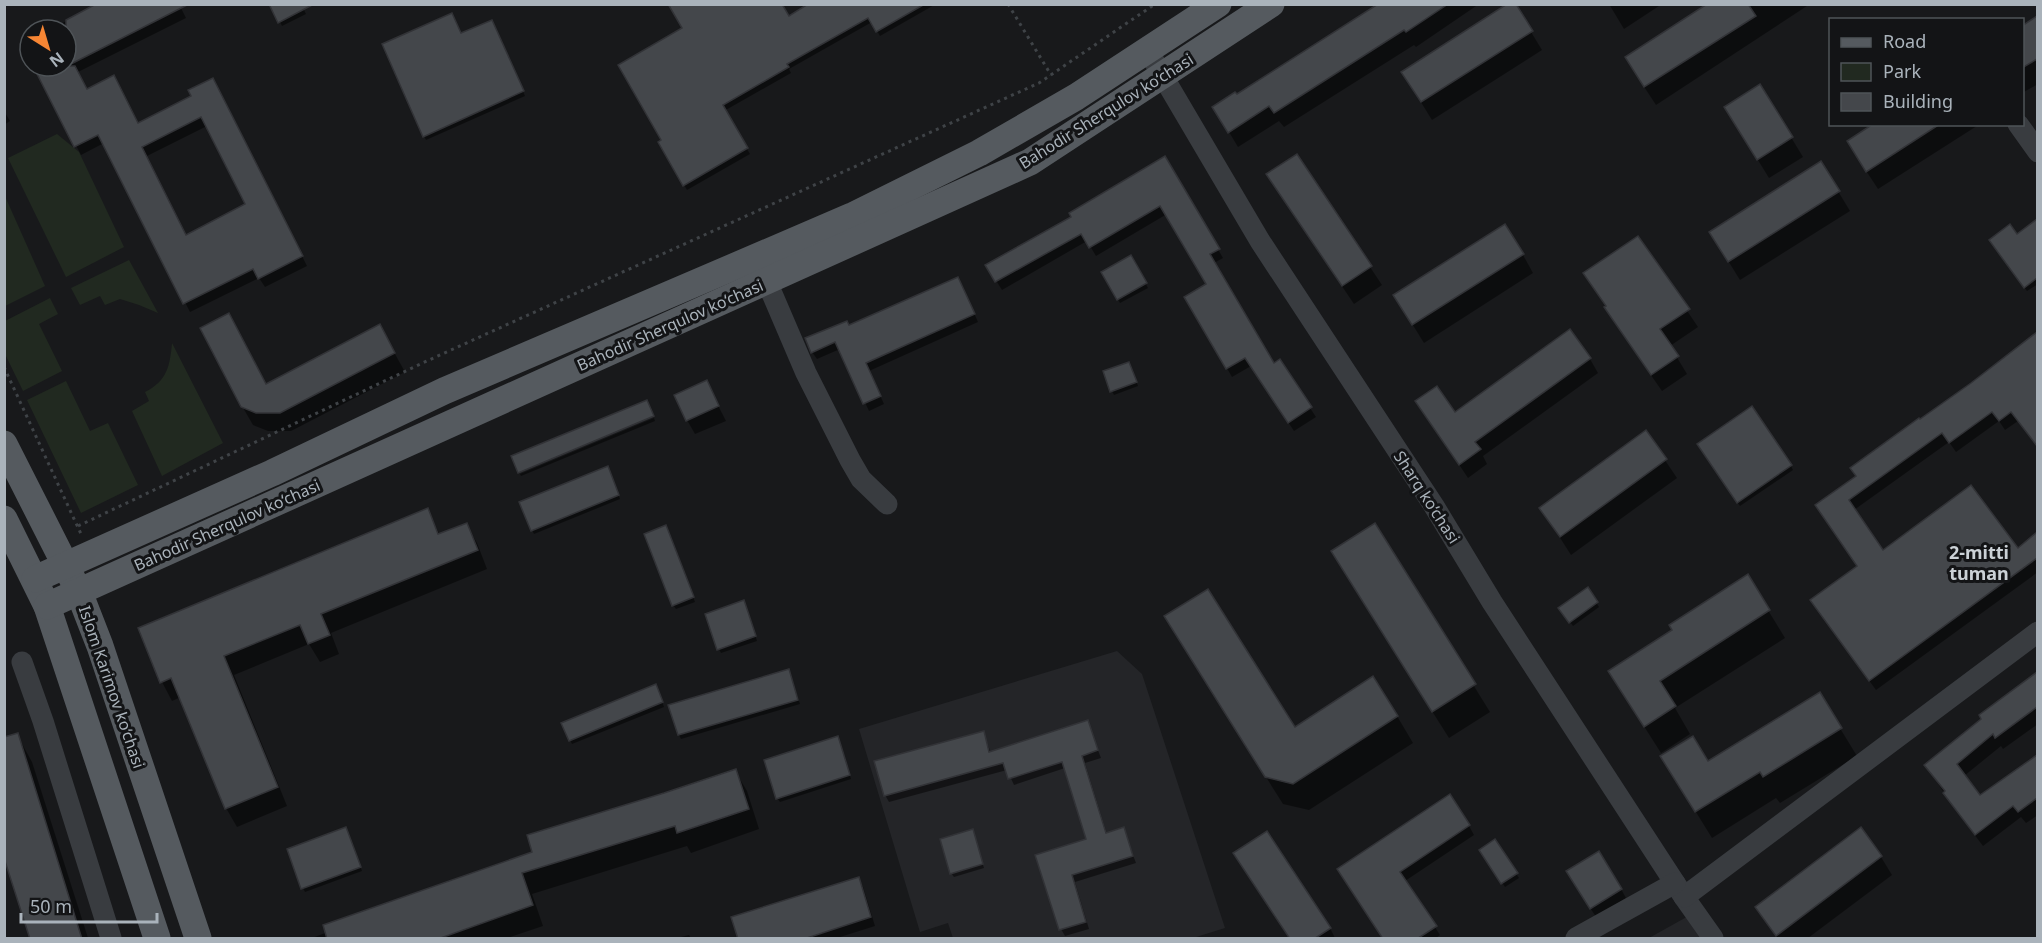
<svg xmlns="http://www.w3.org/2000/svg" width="2042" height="943" font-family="'Noto Sans',sans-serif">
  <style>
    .built { fill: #242528 }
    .green { fill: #212920 }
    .shadow { fill: #0007; fill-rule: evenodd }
    .building { fill: #44474b; stroke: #323337; stroke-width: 1.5; fill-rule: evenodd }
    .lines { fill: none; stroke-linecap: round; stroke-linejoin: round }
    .path { stroke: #3f4347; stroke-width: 3; stroke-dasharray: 3 4.5; stroke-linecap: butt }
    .minor { stroke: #393c40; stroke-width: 21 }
    .major { stroke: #555a5f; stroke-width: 27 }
    .labels { text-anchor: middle; stroke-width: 6; stroke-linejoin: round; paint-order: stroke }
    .street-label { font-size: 16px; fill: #aab3bb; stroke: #131416 }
    .neighbourhood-label { font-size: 18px; font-weight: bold; fill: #cbd1d6; stroke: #131416 }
  </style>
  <rect width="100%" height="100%" fill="#18191b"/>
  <g class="built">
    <path d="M1117 651 1142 674 1225 928 1193 938H953L948 923 920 932 859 729Z"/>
    <path d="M1692 914 1708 938H1649Z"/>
  </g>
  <g class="green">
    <path d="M57 134 79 152 124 247 66 277 8 158Z"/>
    <path d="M4 194 45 286 5 306H4Z"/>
    <path d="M129 260 158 313 139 305 120 299 105 305 100 296 80 305 71 288Z"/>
    <path d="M50 298 58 314 39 324 62 371 23 391 5 354V321Z"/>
    <path d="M172 343 223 443 162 476 132 411 149 401 145 392C167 381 170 366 172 343Z"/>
    <path d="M66 381 90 431 108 423 138 485 81 513 27 400Z"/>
  </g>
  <g class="shadow">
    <path d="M99 4H179L186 18 78 72 87 90 138 124 218 88 307 266 265 287 259 278 190 312 104 143 81 155 35 66H66V30H49ZM207 126 247 205 186 236 145 157Z"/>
    <path d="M271 4H301L306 14 282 26Z"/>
    <path d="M811 4H936L880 36 872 22 789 69 791 73 724 111 750 154 687 190 660 143 663 141 684 29 788 18Z"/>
    <path d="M1380 4H1479L1416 47 1414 45 1284 127 1279 121 1238 147 1223 122 1236 96Z"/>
    <path d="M1609 4H1662L1624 29Z"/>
    <path d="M1709 4H1810L1656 105 1637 76Z"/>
    <path d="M2038 18V84L2022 93V28Z"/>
    <path d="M494 25 525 96 426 140 424 136 461 35Z"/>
    <path d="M1531 32 1542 50 1432 120 1414 91Z"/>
    <path d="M30 40V56L23 43Z"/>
    <path d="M1760 86 1803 157 1769 178 1737 126Z"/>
    <path d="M4 111 10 121 4 125Z"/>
    <path d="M1876 124H1980L1878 189 1859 160Z"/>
    <path d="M1296 156 1382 285 1354 304 1279 193Z"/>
    <path d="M1165 158 1223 258 1214 263 1273 365 1279 361 1316 417 1294 431 1251 366 1232 377 1186 297 1208 284 1167 214 1096 256 1087 241 1002 290 987 266 1073 217Z"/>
    <path d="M1821 163 1850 211 1740 280 1722 251Z"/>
    <path d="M2037 221 2038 284 2027 291 1993 244 2017 236Z"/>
    <path d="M1638 238 1698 327 1670 346 1687 374 1662 391 1616 325 1585 273Z"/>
    <path d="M1523 255 1533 273 1424 343 1406 314Z"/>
    <path d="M1131 257 1148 288 1120 303 1103 273Z"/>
    <path d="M962 286 978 322 869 371 884 404 869 411 840 349 817 359 812 352 849 327Z"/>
    <path d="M2034 336 2038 341V446L2018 421 2005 430 1999 421 1956 452 1949 442 1854 510 1882 552 2017 550 2038 534V572L1876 690 1818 610 1858 567 1823 515 1857 477 1920 421 1972 384Z"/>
    <path d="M390 345 405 372 291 431H268L253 425 242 406 266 385Z"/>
    <path d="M1590 359 1598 373 1483 456 1487 464 1468 478 1426 415 1455 414Z"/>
    <path d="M1131 368 1138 386 1114 395 1112 391Z"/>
    <path d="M706 382 726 421 695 434 687 420Z"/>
    <path d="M654 418 655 421 521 476 520 474Z"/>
    <path d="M1646 432 1677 478 1571 555 1541 508Z"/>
    <path d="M1701 448 1791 466 1793 470 1740 506Z"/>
    <path d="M610 472 620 499 534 534 532 530Z"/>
    <path d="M427 510 440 535 466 525 477 543 487 569 331 633 339 654 320 662 309 644 234 675 287 806 237 827 226 808 181 697 172 701 162 682 140 629Z"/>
    <path d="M1374 525 1490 712 1449 738 1348 578Z"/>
    <path d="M668 531 695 602 676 609 673 605Z"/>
    <path d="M1747 576 1785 638 1675 708 1690 734 1661 753 1626 698 1674 630Z"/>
    <path d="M1588 589 1599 607 1573 626 1563 612Z"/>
    <path d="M746 606 757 641 721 653 719 649Z"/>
    <path d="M1182 644 1294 729 1397 716 1413 743 1309 810 1283 804Z"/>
    <path d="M789 671 800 704 681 739 679 735Z"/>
    <path d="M2038 674V724L2003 749 2001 746 1964 776 1980 797 2038 756V815L2026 823 2021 817 1983 846 1952 805 1926 765 1983 719 1981 715Z"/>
    <path d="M658 690 664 707 572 744 570 740Z"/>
    <path d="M1819 694 1857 756 1780 803 1776 798 1712 838 1678 783Z"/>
    <path d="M1087 722 1101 758 1085 763 1107 834 1123 829 1136 863 1075 882 1089 929 1065 936 1061 929 1037 856 1088 840 1065 768 1014 785 1007 770 889 802 885 795 983 733 991 753Z"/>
    <path d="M17 735 32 762 88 938H32Z"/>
    <path d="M839 742 851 779 780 802 777 798Z"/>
    <path d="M735 771 747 791 759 829 691 853 687 846 532 894 543 926 507 938H312L534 853Z"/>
    <path d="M1469 826 1474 835 1405 881 1440 935 1436 938H1384L1344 879Z"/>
    <path d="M1861 830 1881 857 1892 875 1808 938H1777L1757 908Z"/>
    <path d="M348 833 362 871 305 892 303 888Z"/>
    <path d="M974 835 984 868 954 877 951 873Z"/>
    <path d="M1495 841 1519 878 1505 887 1481 850Z"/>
    <path d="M1235 854 1330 928 1335 938H1289Z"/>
    <path d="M858 878 863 887 875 926 837 938H740Z"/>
    <path d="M1573 881 1621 889 1626 898 1596 917Z"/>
    <path d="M689 935 691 938H677Z"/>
  </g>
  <g class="building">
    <path d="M96 4H189L67 66H75L87 89 114 75 138 123 191 96 188 90 213 78 303 256 258 279 253 269 183 304 98 135 74 147 33 66H66V20ZM201 117 245 204 186 235 142 147Z"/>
    <path d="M269 4H314L278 23Z"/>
    <path d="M668 4H782L789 16 808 4H925L876 32 868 18 787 64 789 67 723 105 748 148 683 186 658 142 661 140 618 65 682 28Z"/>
    <path d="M1378 4H1448L1406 32 1404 30 1274 113 1269 106 1228 133 1212 107 1235 92 1237 94Z"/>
    <path d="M1507 4H1516L1533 31 1421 102 1401 72Z"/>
    <path d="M1707 4H1748L1756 16 1644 87 1625 57Z"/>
    <path d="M452 13 461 33 492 20 524 91 423 137 382 44Z"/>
    <path d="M2037 16V59L2022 68V26Z"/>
    <path d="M1760 84 1793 137 1757 160 1724 107Z"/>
    <path d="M1873 124H1940L1866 172 1847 141Z"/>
    <path d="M1297 154 1372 266 1342 286 1266 174Z"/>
    <path d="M1165 156 1220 249 1210 254 1274 363 1280 359 1312 407 1288 423 1245 358 1226 369 1184 297 1206 284 1160 206 1089 248 1081 234 995 282 985 265 1071 217 1069 213Z"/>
    <path d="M1821 161 1840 191 1728 262 1709 232Z"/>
    <path d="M2037 219V278L2024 288 1989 240 2010 224 2017 234Z"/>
    <path d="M1505 224 1524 254 1412 325 1393 295Z"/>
    <path d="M1638 236 1690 309 1660 329 1679 356 1651 375 1604 307 1606 306 1583 273Z"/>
    <path d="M1131 255 1147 283 1117 300 1101 272Z"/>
    <path d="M958 277 975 314 866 363 881 396 863 404 835 342 811 353 805 338 847 321 849 325Z"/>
    <path d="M229 313 266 384 380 324 395 353 280 413H256L241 407 200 328Z"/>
    <path d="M1570 329 1591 358 1475 442 1481 449 1459 465 1415 401 1437 386 1455 412Z"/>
    <path d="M2037 332V446L2011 412 1999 421 1992 412 1949 443 1942 433 1849 500 1883 550 1971 485 2018 548 2037 532V558L1869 681 1810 600 1857 566 1815 505 1856 476 1850 468 1919 418 1920 419 1971 383Z"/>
    <path d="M1129 362 1137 382 1110 392 1103 371Z"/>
    <path d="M707 380 719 406 686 421 674 395Z"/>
    <path d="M647 400 654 416 518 473 511 456Z"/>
    <path d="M1752 406 1792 465 1737 503 1697 444Z"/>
    <path d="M1646 430 1667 459 1560 537 1539 508Z"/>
    <path d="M608 466 619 495 531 531 519 502Z"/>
    <path d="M428 508 438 534 467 523 478 550 321 614 330 635 308 644 300 625 224 656 278 787 225 809 171 678 160 683 138 628Z"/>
    <path d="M1375 523 1476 684 1432 712 1331 551Z"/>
    <path d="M666 525 694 597 672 606 644 534Z"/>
    <path d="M1748 574 1770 610 1660 681 1676 706 1644 727 1608 671 1672 630 1669 625Z"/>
    <path d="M1588 587 1598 602 1569 623 1558 608Z"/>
    <path d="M1208 589 1295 727 1373 676 1398 716 1293 784 1265 777 1164 616Z"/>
    <path d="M744 600 756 636 717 650 705 614Z"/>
    <path d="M789 669 798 700 678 735 668 705Z"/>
    <path d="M2037 672V707L1995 738 1993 734 1957 764 1980 795 2037 755V798L2018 812 2013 806 1975 835 1943 793 1945 791 1924 765 1981 719 1979 715Z"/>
    <path d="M656 684 663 702 569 741 561 723Z"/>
    <path d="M1820 692 1842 728 1763 777 1760 772 1695 812 1660 756 1693 736 1708 761Z"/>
    <path d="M1088 720 1098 750 1082 756 1106 833 1124 827 1133 856 1072 875 1086 922 1059 930 1035 855 1086 839 1062 762 1008 779 1003 763 884 796 874 761 984 731 989 752Z"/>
    <path d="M18 733 82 939H30L4 858V737Z"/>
    <path d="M838 736 850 775 776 799 764 760Z"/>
    <path d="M736 769 749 809 677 833 675 826 522 873 533 905 438 939H327L323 925 532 852 527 835 664 793Z"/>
    <path d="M1450 794 1470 825 1400 872 1437 926 1417 939H1383L1337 869Z"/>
    <path d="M346 827 361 867 301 889 287 849Z"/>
    <path d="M1861 827 1882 856 1776 936 1755 907Z"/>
    <path d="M973 829 983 864 950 874 940 839Z"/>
    <path d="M1267 831 1331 928 1314 939H1290L1233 853Z"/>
    <path d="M1495 839 1518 873 1501 884 1479 850Z"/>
    <path d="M1599 851 1622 889 1590 909 1566 871Z"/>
    <path d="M859 877 871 917 804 939H738L731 917Z"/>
  </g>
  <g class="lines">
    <g class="path">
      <path d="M1008 4 1051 75"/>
      <path d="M4 367 81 534"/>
      <path d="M78 526 429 360 1039 83 1155 4"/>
    </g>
    <g class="minor">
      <path d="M1148 51 1260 241 1434 506 1492 602 1684 897 1713 938"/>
      <path d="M2018 124 2038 152"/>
      <path d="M767 282 806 373 850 460 861 479 887 504"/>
      <path d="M22 662 43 721 111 938"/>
      <path d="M1684 897 2038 632"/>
      <path d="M1576 938 1675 883"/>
    </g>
    <g class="major">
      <path d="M4 444 79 592 100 646 198 938"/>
      <path d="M4 519 47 606 157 938"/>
      <path d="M35 579 272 473 444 391 852 216 979 153 1076 97 1218 4"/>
      <path d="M47 606 1030 162 1271 4"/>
    </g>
  </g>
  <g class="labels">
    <g class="street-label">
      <text transform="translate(1106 111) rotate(-32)" y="6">Bahodir Sherqulov ko‘chasi</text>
      <text transform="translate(670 325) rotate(-24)" y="6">Bahodir Sherqulov ko‘chasi</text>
      <text transform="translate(1427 497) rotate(57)" y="6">Sharq ko‘chasi</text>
      <text transform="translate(227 525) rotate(-24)" y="6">Bahodir Sherqulov ko‘chasi</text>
      <text transform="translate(112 687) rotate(71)" y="6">Islom Karimov ko‘chasi</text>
    </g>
    <g class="neighbourhood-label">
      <text x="1979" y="559">2-mitti<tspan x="1979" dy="21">tuman</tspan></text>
    </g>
  </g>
  <rect width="2042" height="943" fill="none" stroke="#aab3bb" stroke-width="12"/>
  <rect x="1829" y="18" width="195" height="108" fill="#131416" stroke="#4f5458" stroke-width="1.5"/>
  <rect x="1841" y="38" width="30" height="9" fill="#555a5f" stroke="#4f5458" stroke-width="1.5"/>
  <text x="1883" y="48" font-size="18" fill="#aab3bb">Road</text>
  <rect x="1841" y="63" width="30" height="18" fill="#212920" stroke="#4f5458" stroke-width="1.5"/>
  <text x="1883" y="78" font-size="18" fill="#aab3bb">Park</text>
  <rect x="1841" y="93" width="30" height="18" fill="#44474b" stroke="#4f5458" stroke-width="1.5"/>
  <text x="1883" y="108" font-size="18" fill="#aab3bb">Building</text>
  <g transform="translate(48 48) rotate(143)"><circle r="28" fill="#131416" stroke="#4f5458" stroke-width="1.5"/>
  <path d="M0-4.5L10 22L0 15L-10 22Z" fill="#f78634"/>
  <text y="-9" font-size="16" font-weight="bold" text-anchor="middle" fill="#aab3bb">N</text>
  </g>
  <path d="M21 913v9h136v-9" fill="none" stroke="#aab3bb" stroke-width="3"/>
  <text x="30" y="913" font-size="18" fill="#aab3bb" stroke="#131416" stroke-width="4.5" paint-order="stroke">50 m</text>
</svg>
